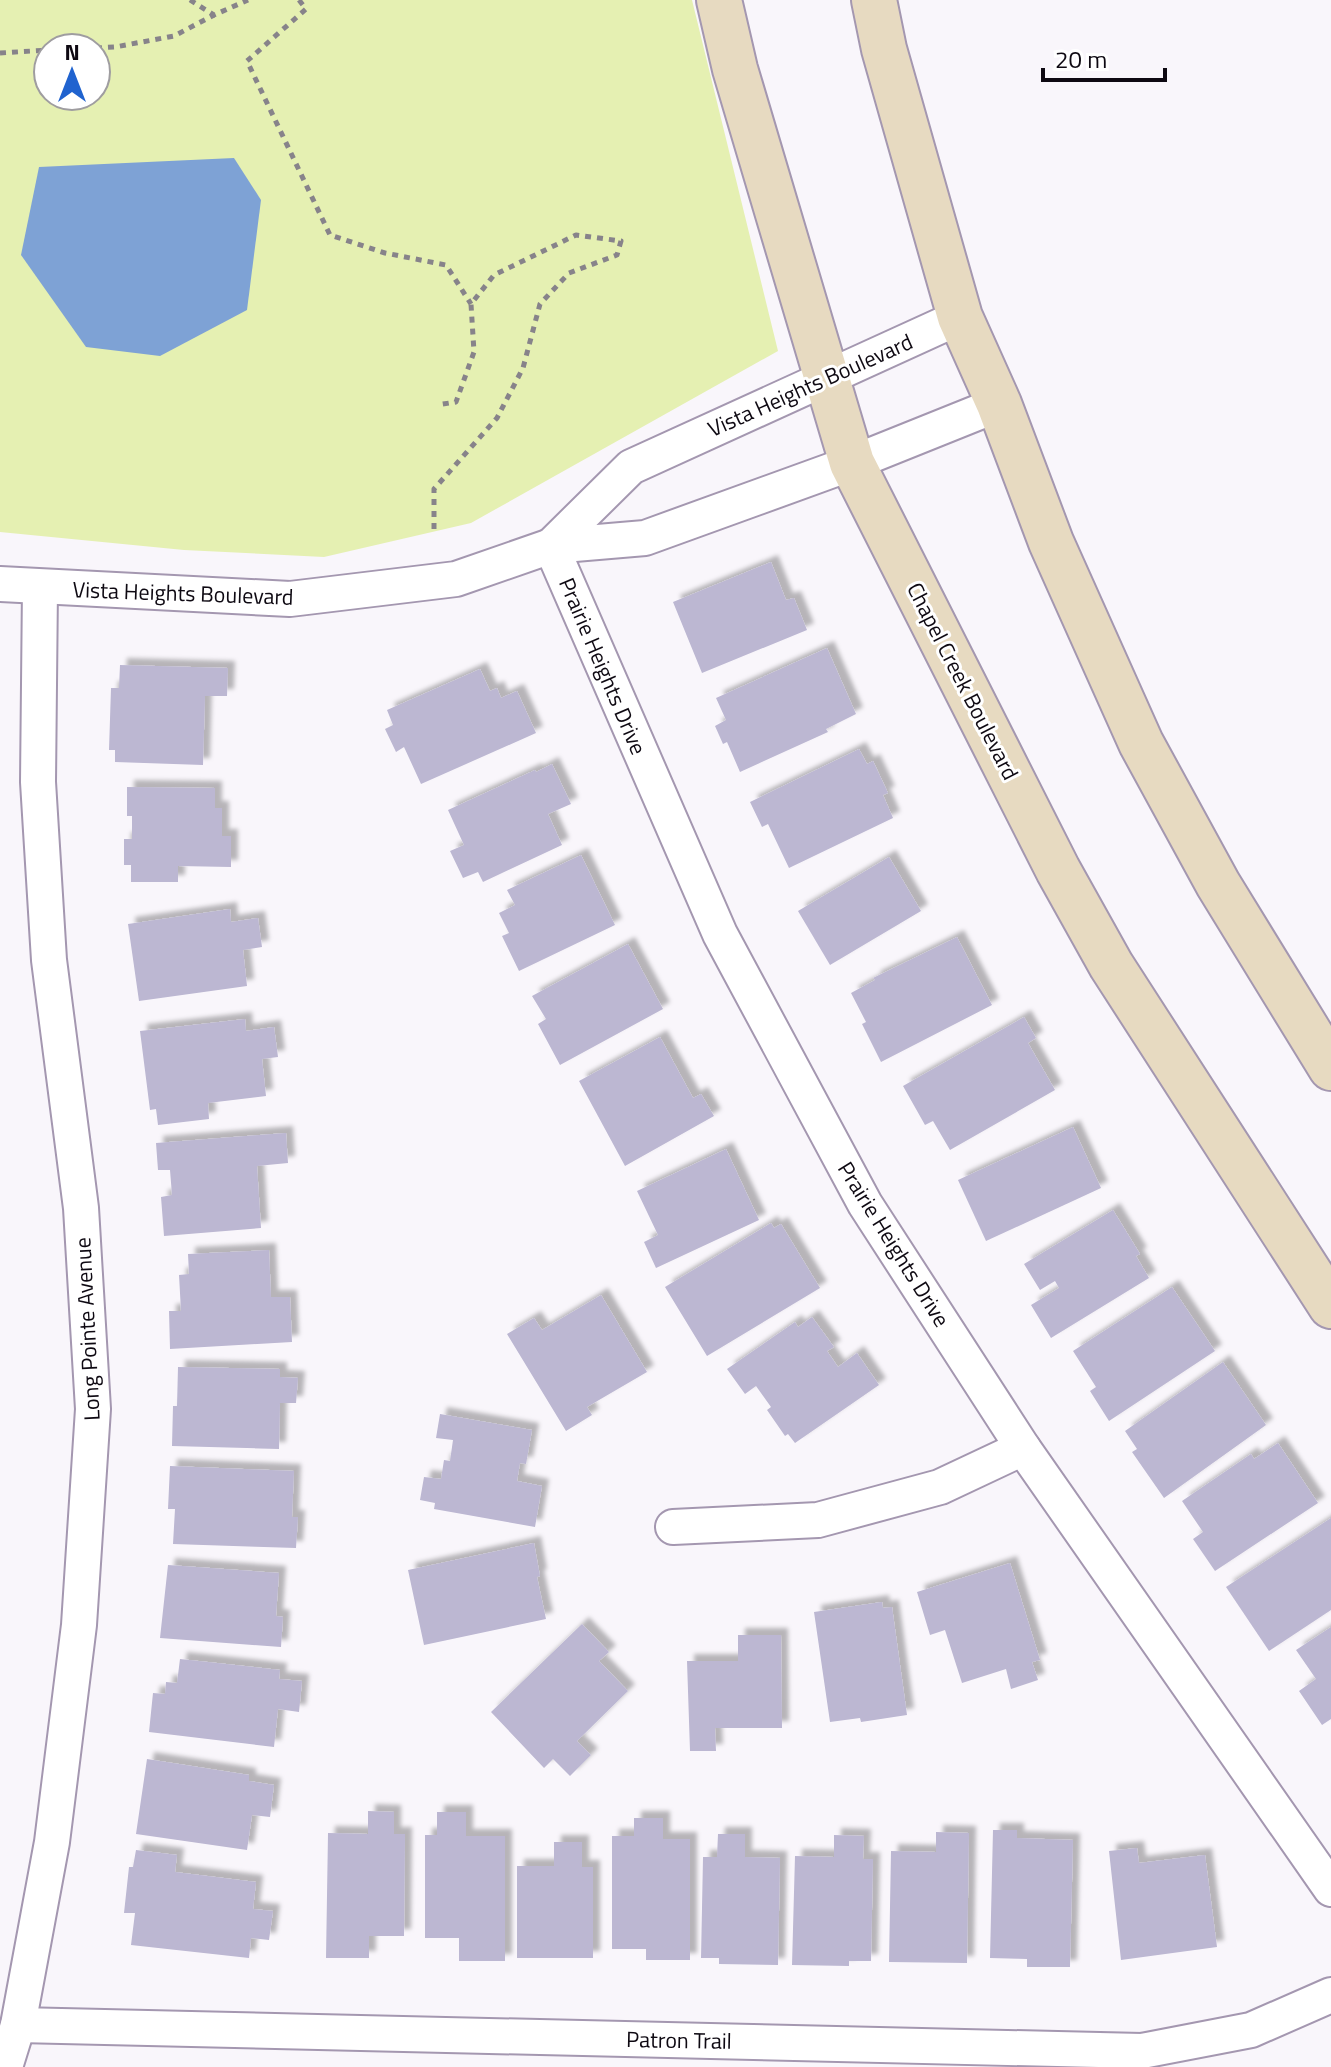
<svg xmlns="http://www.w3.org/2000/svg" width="1331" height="2067" font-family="'Titillium Web',sans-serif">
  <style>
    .green { fill: #e5f0b2; fill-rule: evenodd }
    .water { fill: #7ea2d5 }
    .building { fill: #bcb7d2; filter: url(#shadow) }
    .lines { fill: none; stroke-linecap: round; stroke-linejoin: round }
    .minor-casing { stroke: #a497b0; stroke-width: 38 }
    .secondary-casing { stroke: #a497b0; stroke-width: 48 }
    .path { stroke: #87838a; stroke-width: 5; stroke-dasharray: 6 6; stroke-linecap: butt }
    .minor { stroke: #fff; stroke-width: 34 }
    .secondary { stroke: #e7dac1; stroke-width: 44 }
    .labels { text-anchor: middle; stroke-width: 6; stroke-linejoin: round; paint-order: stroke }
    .street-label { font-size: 22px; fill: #0e0912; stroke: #fff }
  </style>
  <defs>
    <filter id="shadow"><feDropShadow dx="7" dy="-7" stdDeviation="2" flood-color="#0004"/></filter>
  </defs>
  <rect width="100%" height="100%" fill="#f9f6fb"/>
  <path class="green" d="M0 0H692L778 351 471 523 324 557 184 550 0 532ZM48 48H96V96H48Z"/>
  <path class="water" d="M234 158 261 200 247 310 160 356 86 347 21 255 39 167Z"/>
  <g class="building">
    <path d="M771 562 786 600 794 598 807 630 702 673 673 602Z"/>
    <path d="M827 648 856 714 826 729 828 732 740 772 727 742 723 744 715 726 726 720 716 698Z"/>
    <path d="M120 665 228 668 227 696H205L203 765 115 762V750H109L111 688H119Z"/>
    <path d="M480 669 490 691 497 688 501 698 517 691 536 733 421 784 404 747 396 752 385 729 393 725 387 710Z"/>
    <path d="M859 749 867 764 873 761 888 793 883 795 893 818 789 868 768 824 762 827 750 802Z"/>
    <path d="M552 764 571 804 548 814 562 845 483 882 478 872 463 878 450 851 464 845 448 810 535 770 536 772Z"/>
    <path d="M127 787 215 788V808H222V836H231V867L178 866V882H131V865H124V839H132V816H127Z"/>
    <path d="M581 855 615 925 519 971 502 936 509 933 499 913 515 905 507 890Z"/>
    <path d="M889 857 921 911 830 965 798 911Z"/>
    <path d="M230 909 231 922 258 918 262 947 243 950 247 986 139 1001 128 924Z"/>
    <path d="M957 937 992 1005 881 1062 862 1024 866 1022 851 993 875 980 873 978Z"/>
    <path d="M628 944 663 1009 560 1065 538 1024 546 1019 532 996Z"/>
    <path d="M1024 1017 1036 1038 1028 1043 1055 1090 950 1150 933 1121 925 1125 903 1086Z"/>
    <path d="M245 1019 246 1031 274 1027 278 1057 262 1059 266 1096 208 1103 209 1119 158 1125 156 1109 150 1110 140 1031Z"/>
    <path d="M660 1037 693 1098 701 1094 714 1116 625 1166 579 1081Z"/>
    <path d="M1073 1127 1101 1188 986 1241 958 1180Z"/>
    <path d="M286 1133 288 1163 257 1166 261 1228 164 1236 161 1197 172 1195 170 1170H158L156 1143Z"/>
    <path d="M726 1149 759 1220 656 1268 644 1242 658 1235 637 1191Z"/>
    <path d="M1113 1210 1140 1254 1136 1256 1149 1278 1051 1338 1031 1305 1059 1288 1055 1281 1040 1290 1024 1264Z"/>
    <path d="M771 1223 774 1228 781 1224 820 1288 707 1356 665 1287Z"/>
    <path d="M269 1250 271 1297H290L292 1342 170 1349 169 1311H181L179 1275 189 1274 188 1254Z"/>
    <path d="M1172 1287 1215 1351 1109 1421 1090 1391 1096 1387 1073 1351Z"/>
    <path d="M601 1295 647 1372 587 1407 592 1415 566 1431 507 1334 534 1318 542 1330Z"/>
    <path d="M812 1317 834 1347 827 1351 838 1367 857 1353 879 1385 795 1443 788 1434 785 1436 767 1410 771 1407 756 1386 745 1394 727 1369 795 1322 798 1327Z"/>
    <path d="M1223 1362 1266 1425 1164 1498 1132 1452 1137 1449 1125 1431Z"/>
    <path d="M178 1367 280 1369V1377L298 1378 296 1403H280L279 1449 172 1446 173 1406H177Z"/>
    <path d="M440 1414 532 1430 526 1464 520 1463 517 1481 542 1486 535 1527 434 1509 435 1503 420 1500 424 1477 441 1479 444 1460 450 1461 453 1440 436 1438Z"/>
    <path d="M1278 1443 1318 1503 1215 1571 1193 1539 1203 1532 1182 1501 1251 1454 1254 1459Z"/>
    <path d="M170 1466 294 1471 292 1517H298L296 1548 173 1544 175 1509H168Z"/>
    <path d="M1331 1518V1610L1269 1651 1226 1587Z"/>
    <path d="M534 1543 540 1576 537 1577 546 1619 424 1645 408 1570Z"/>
    <path d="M1010 1563 1040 1660 1032 1662 1038 1680 1011 1689 1006 1669 962 1683 945 1630 930 1635 917 1592Z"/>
    <path d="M168 1565 279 1573 276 1616 283 1617 281 1647 160 1638Z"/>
    <path d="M882 1602 883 1608 892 1607 907 1715 861 1722 860 1718 830 1722 814 1612Z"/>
    <path d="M582 1624 609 1652 599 1661 628 1691 577 1741 591 1755 570 1776 553 1759 544 1768 491 1712Z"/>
    <path d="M1331 1627V1719L1322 1725 1299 1691 1316 1679 1296 1650Z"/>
    <path d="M738 1635H781L782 1728H715L716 1751H690L687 1661H738Z"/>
    <path d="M180 1659 280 1670 279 1679 302 1681 299 1712 278 1709 274 1747 149 1732 153 1693 165 1694 166 1682 177 1683Z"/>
    <path d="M147 1759 249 1775V1781L274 1785 270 1817 252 1815 247 1850 136 1834Z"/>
    <path d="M368 1811 394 1812V1834H405L404 1936H369V1958H326L328 1833 368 1834Z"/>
    <path d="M437 1812H466V1836H505V1961H459V1938H425V1835H437Z"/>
    <path d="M634 1818H663V1839H690V1960H646V1949H612V1836H634Z"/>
    <path d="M993 1830H1017V1838L1073 1840 1070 1967H1027V1959L990 1958Z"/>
    <path d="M936 1832 969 1833 967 1963 889 1962 891 1851 936 1852Z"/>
    <path d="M718 1834H745V1857L780 1858 778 1965 719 1964V1958H701L703 1857H717Z"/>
    <path d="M834 1835 864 1836 863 1859H873L871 1961H849V1966L792 1965 795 1856 834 1857Z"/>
    <path d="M554 1842H582V1867H593V1958H517V1866H554Z"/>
    <path d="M1137 1848 1139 1863 1205 1855 1217 1947 1121 1960 1109 1851Z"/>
    <path d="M136 1850 177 1855 175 1872 256 1882 253 1909 273 1911 269 1940 251 1938 249 1958 131 1945 135 1913H124L129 1867H133Z"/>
  </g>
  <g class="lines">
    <defs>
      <g id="minor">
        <path d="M551 546 720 934 865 1204 1023 1448 1331 1889"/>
        <path d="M551 546 631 467 960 317"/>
        <path d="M0 584 290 599 456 579 551 546 645 538 852 463 999 404"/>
        <path d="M673 1527 818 1520 940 1487 1023 1448"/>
        <path d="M18 2025 1142 2051 1251 2030 1331 1995"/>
        <path d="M5 2067 18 2025 52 1842 79 1625 93 1409 81 1208 49 960 38 782 40 587"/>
      </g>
      <g id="secondary">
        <path d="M719 0 735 69 852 463 1058 870 1111 965 1331 1306"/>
        <path d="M874 0 884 49 960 317 999 404 1051 542 1141 743 1218 884 1331 1068"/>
      </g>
    </defs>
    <use href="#minor" class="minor-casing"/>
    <use href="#secondary" class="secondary-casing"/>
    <g class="path">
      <path d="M190 0 214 15 248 0"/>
      <path d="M299 0 306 9 247 61 330 235 385 253 446 265 471 304"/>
      <path d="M96 48 115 47 174 36 214 15"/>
      <path d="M0 53 48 50"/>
      <path d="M434 529V489L497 418 523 368 540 304 569 273 617 255 621 241 576 235 494 275 471 304 474 352 456 402 437 405"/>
    </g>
    <use href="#minor" class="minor"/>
    <use href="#secondary" class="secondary"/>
  </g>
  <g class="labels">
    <g class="street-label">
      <text transform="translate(810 385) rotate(-24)" y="8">Vista Heights Boulevard</text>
      <text transform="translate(183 593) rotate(2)" y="8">Vista Heights Boulevard</text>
      <text transform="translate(603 666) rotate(67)" y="8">Prairie Heights Drive</text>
      <text transform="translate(963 681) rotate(63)" y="8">Chapel Creek Boulevard</text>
      <text transform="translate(894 1244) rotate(58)" y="8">Prairie Heights Drive</text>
      <text transform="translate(87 1329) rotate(-93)" y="8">Long Pointe Avenue</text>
      <text transform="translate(679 2040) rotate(1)" y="8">Patron Trail</text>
    </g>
  </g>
  <g transform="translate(72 72)"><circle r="38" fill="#ffffff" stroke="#9f9da0" stroke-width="2"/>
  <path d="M0-6L14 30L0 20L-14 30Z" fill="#2063cf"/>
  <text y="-12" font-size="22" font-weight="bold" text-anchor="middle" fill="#0e0912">N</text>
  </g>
  <path d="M1043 68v12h122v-12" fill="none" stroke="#0e0912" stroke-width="4"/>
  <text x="1055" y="68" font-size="24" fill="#0e0912" stroke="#ffffff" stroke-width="6" paint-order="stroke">20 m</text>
</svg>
